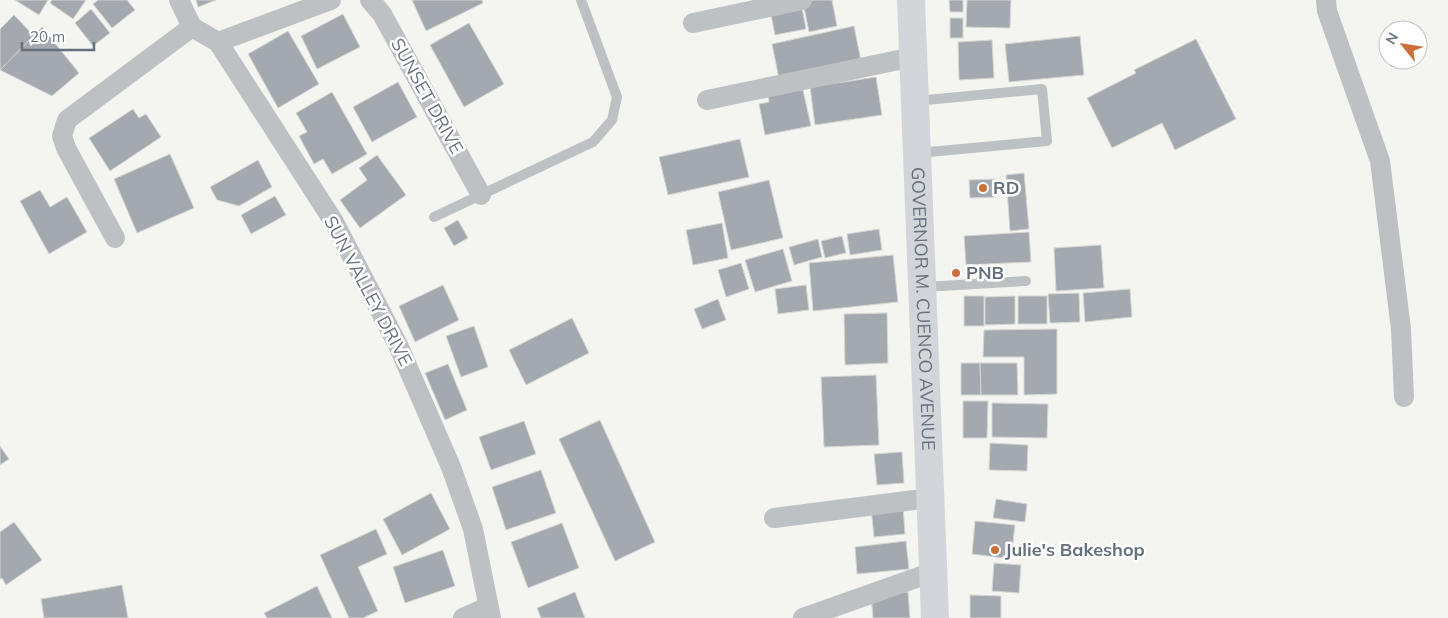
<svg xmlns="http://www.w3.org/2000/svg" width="1448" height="618" font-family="Mulish,sans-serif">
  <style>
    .building { fill: #a4a9af; stroke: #d6d6d4 }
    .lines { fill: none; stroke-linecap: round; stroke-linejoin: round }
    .service { stroke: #bec1c4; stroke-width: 10 }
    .minor { stroke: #bec1c4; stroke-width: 20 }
    .secondary { stroke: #d2d5d9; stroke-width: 28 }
    .poi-dot { fill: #cb6f3b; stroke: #fff; stroke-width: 2 }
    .labels { text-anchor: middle; stroke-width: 5; stroke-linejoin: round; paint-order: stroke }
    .street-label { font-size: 18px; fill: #67717e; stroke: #fff }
    .poi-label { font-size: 18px; font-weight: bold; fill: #67717e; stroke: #fff; text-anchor: start }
  </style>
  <rect width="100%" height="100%" fill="#f4f4f1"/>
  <g class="building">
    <path d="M15 0H48L39 15Z"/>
    <path d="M52 0H86L73 19 50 3Z"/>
    <path d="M98 0H127L135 10 112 28 93 4Z"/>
    <path d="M196 0H216L198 7Z"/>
    <path d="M412 0H482L483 3 426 31Z"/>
    <path d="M813 0H832L837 26 809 32 803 2Z"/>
    <path d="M949 0H963V12H950Z"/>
    <path d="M967 0H1011L1010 28 966 27Z"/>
    <path d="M801 3 806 29 775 35 770 10Z"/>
    <path d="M91 9 110 33 93 46 75 23Z"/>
    <path d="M343 14 360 47 317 69 301 36Z"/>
    <path d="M14 15 34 36 0 70V29Z"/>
    <rect x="950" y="18" width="13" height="20"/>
    <path d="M469 23 504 84 464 107 430 45Z"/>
    <path d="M854 26 861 61 779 79 772 44Z"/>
    <path d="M42 27 79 73 52 96 0 70Z"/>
    <path d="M288 31 319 84 278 108 248 54Z"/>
    <path d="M1080 36 1084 75 1009 82 1005 44Z"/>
    <path d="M1196 39 1236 119 1175 150 1162 123 1112 148 1087 98 1136 73 1134 70Z"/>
    <path d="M992 40 994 78 959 80 958 42Z"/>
    <path d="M876 77 882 115 815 125 810 87Z"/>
    <path d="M398 82 417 117 372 142 353 107Z"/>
    <path d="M803 90 811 126 765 135 759 104 769 102 768 94Z"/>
    <path d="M332 92 367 154 332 174 323 159 314 164 299 136 307 132 296 113Z"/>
    <path d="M133 109 139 118 146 114 161 137 110 171 89 138Z"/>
    <path d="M740 139 749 177 668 195 659 157Z"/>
    <path d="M170 154 194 208 137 233 114 179Z"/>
    <path d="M377 155 406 195 360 228 340 200 367 180 359 168Z"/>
    <path d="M258 160 272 187 239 206 217 200 210 187Z"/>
    <path d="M1024 173 1029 229 1010 231 1006 175Z"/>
    <path d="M996 179V197L970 198 969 180Z"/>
    <path d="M769 180 783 238 731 250 718 192Z"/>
    <path d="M40 190 50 207 67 197 87 232 49 254 20 201Z"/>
    <path d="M275 196 286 215 251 234 241 215Z"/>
    <path d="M458 220 468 238 454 246 444 228Z"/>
    <path d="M722 223 728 258 693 265 686 230Z"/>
    <path d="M879 229 882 250 850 255 847 234Z"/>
    <path d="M1029 232 1031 262 966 265 964 236Z"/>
    <path d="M842 236 846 253 825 258 821 241Z"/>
    <path d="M818 239 822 257 794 265 789 247Z"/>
    <path d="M1101 245 1104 288 1056 291 1054 248Z"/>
    <path d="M783 249 792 281 755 292 745 260Z"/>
    <path d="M893 255 898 302 813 311 809 263Z"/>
    <path d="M741 263 749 289 726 297 718 270Z"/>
    <path d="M443 285 459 320 415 342 399 306Z"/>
    <path d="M806 285 809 310 778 314 775 289Z"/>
    <path d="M1130 289 1132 317 1085 322 1083 293Z"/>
    <path d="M1079 293 1080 322 1050 323 1048 294Z"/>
    <rect x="964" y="296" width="20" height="30"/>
    <path d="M1015 296V324L985 325V297Z"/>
    <rect x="1018" y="296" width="29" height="28"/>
    <path d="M718 299 726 320 702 329 694 309Z"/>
    <path d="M887 313 888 363 845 365 844 314Z"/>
    <path d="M572 318 589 353 526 385 509 350Z"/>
    <path d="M474 326 488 367 461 377 446 336Z"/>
    <path d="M1057 329V394L1024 395V357H983L984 330Z"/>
    <path d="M961 363H980L981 395H961Z"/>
    <path d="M980 363H1017L1018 395H981Z"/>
    <path d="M448 364 467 410 445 420 425 373Z"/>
    <path d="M876 375 879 445 824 447 821 377Z"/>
    <path d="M963 401H988L987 438H963Z"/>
    <path d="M992 403 1048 404 1047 438 992 437Z"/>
    <path d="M600 420 655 542 615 561 559 439Z"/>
    <path d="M524 421 536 454 491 470 479 437Z"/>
    <path d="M990 443 1028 445 1027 471 989 470Z"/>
    <path d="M0 446 9 459 0 465Z"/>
    <path d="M902 452 904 483 877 485 874 454Z"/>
    <path d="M541 470 556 513 506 530 492 487Z"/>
    <path d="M431 493 450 529 402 555 383 519Z"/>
    <path d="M996 499 1027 504 1025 522 993 518Z"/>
    <path d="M903 505 905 534 874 537 871 508Z"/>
    <path d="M975 521 1015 525 1011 559 972 554Z"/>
    <path d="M14 522 42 560 6 585 2 578 0 579V532Z"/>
    <path d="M562 523 579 568 528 588 511 542Z"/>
    <path d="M376 529 387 554 358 567 378 611 363 618H349L320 555Z"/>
    <path d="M906 541 909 569 857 574 855 547Z"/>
    <path d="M443 550 455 586 405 603 393 567Z"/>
    <path d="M994 563 1021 565 1019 593 992 591Z"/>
    <path d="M122 585 128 618H44L41 599Z"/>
    <path d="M317 586 332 618H267L264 613Z"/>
    <path d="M575 592 585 618H541L537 608Z"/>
    <path d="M908 592 910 618H873L871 595Z"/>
    <path d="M970 595 1001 596V618H970Z"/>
  </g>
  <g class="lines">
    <g class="service">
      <path d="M916 101 1042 89 1047 141 918 153"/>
      <path d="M434 217 593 142 612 120 617 97 581 0"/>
      <path d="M924 287 1026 281"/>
    </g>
    <g class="minor">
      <path d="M179 0 192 27 218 42 334 222 398 345 451 467 473 529 491 618"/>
      <path d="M370 0 382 14 481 195"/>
      <path d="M1326 0 1327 11 1380 161 1401 329 1404 397"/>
      <path d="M693 23 802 0"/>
      <path d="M218 42 331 0"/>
      <path d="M707 100 913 57"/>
      <path d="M115 238 66 148 62 136 67 120 192 27"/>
      <path d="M774 518 930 498"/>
      <path d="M463 618 488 607"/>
      <path d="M803 618 933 572"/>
    </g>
    <path class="secondary" id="s1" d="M911 0 935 618"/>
  </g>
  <g class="poi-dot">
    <circle cx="983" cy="188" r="5"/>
    <circle cx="956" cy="273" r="5"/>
    <circle cx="995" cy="550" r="5"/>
  </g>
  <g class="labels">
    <g class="street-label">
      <text transform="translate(427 96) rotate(61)" y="6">SUNSET DRIVE</text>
      <text transform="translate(368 291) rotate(62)" y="6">SUN VALLEY DRIVE</text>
      <text dy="6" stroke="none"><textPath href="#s1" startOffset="309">GOVERNOR M. CUENCO AVENUE</textPath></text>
    </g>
    <g class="poi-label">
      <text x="993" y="194">RD</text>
      <text x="966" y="279">PNB</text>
      <text x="1005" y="556">Julie's Bakeshop</text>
    </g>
  </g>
  <g transform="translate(1403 45) rotate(300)"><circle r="24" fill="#ffffff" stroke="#c2c6cb"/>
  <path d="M0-4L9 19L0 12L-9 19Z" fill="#cb6f3b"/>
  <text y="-8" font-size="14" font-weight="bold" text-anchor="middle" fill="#67717e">N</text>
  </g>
  <path d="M22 42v8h72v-8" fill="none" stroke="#67717e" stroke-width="2.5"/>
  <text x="30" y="42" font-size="15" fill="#67717e" stroke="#ffffff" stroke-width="4" paint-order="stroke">20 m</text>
</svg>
